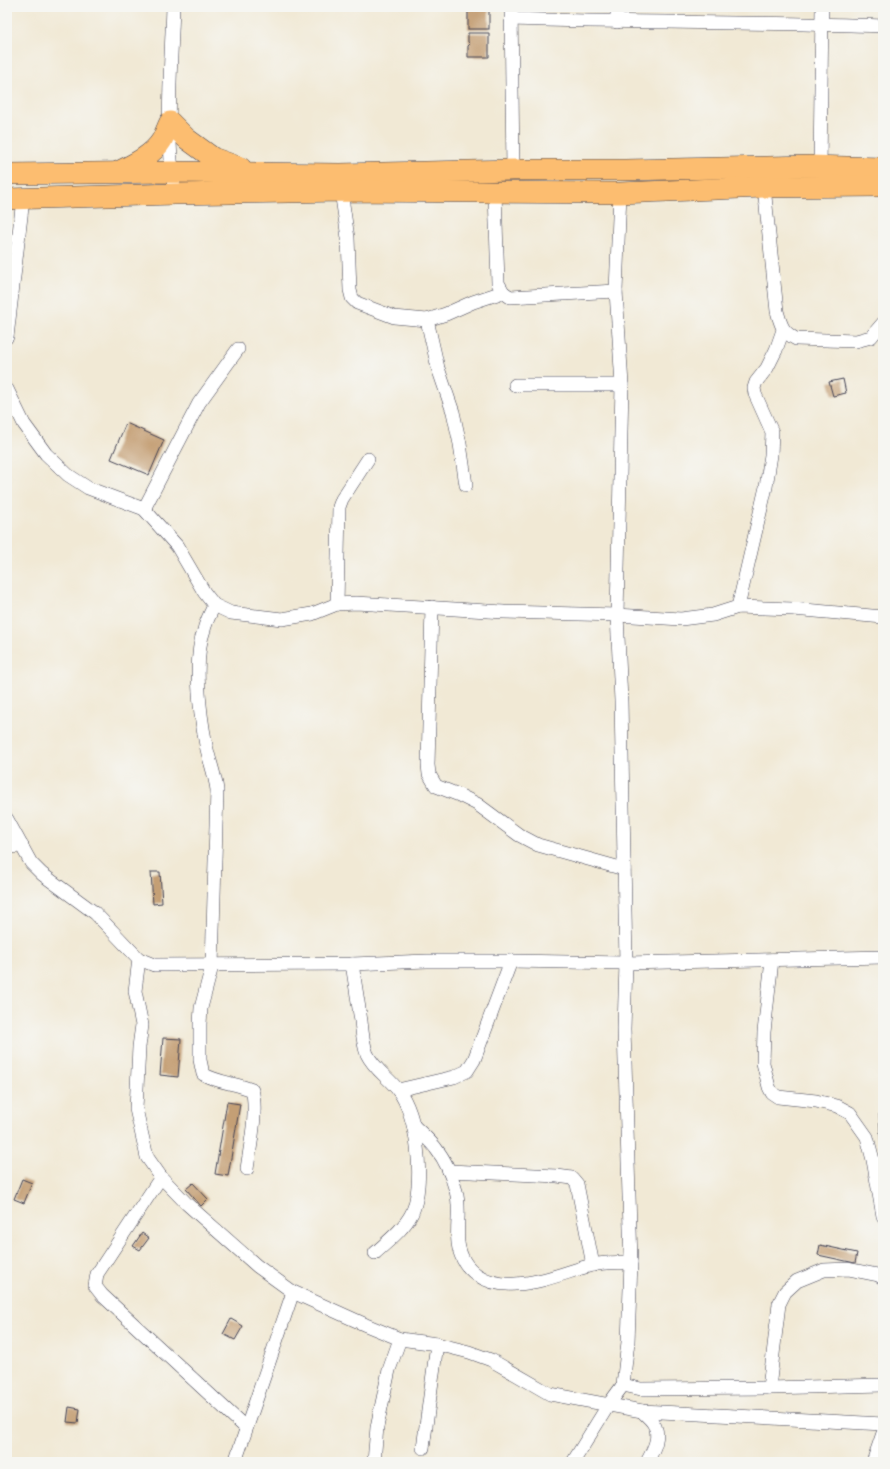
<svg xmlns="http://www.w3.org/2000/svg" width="890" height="1469" font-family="Cardo,serif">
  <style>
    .building { fill: #c49f75 }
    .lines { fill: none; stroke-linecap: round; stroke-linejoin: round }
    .minor-casing { stroke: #414052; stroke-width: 14 }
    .primary-casing { stroke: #414052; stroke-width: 22 }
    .minor { stroke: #fff; stroke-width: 13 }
    .primary { stroke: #fcbd6f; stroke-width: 21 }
  </style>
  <rect width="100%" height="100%" fill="#f6f6f2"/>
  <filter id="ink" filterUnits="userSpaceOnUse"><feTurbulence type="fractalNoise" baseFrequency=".025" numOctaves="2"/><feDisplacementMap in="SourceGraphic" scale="8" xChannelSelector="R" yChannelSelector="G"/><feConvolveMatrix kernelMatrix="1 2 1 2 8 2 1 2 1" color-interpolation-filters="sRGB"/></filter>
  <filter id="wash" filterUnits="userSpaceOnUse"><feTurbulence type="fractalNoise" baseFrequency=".012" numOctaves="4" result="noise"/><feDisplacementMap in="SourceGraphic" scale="16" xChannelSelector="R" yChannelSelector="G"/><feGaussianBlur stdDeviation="0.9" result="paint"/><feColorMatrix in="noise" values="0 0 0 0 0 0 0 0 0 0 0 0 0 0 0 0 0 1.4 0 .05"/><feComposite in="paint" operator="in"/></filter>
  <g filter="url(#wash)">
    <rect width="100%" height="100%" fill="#f1e9d5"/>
    <g id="blocks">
      <g class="building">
        <rect x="468" y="7" width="21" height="22"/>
        <path d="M468 33H489V57H468V46L470 44 468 42Z"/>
        <path d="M843 379 846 393 833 396 829 382Z"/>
        <path d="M126 423 164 440 149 475 111 459Z"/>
        <path d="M151 872H160L162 903 153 904Z"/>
        <path d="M163 1038 181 1039 178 1077 160 1075Z"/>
        <path d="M227 1102 240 1104 228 1176 215 1174Z"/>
        <path d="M883 1113V1151H881L879 1114Z"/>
        <path d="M22 1179 32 1183 24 1203 14 1199Z"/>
        <path d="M193 1183 208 1199 201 1206 186 1189Z"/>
        <path d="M142 1233 149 1238 140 1250 133 1246Z"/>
        <path d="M820 1245 857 1253 855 1263 818 1255Z"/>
        <path d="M231 1319 243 1326 235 1340 223 1334Z"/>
        <path d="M69 1407 80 1409 78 1423 67 1422Z"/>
      </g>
    </g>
  </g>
  <g filter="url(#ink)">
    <use href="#blocks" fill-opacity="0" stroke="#414052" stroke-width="1"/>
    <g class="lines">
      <defs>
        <g id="minor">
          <path d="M173 7C171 68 165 133 175 194"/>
          <path d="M511 7 513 170"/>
          <path d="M511 19C635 23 759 22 883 26"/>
          <path d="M617 22V7"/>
          <path d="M820 168 822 7"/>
          <path d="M764 187 777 311C781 325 782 332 796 339L856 341 871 337 883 323"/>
          <path d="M341 191 348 238 350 290 352 298 357 303 394 317 427 320 446 314 473 302 503 292"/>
          <path d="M495 193 498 283 503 292 510 297 616 291"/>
          <path d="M427 320 438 368 453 412 460 444 466 485"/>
          <path d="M7 337 23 199"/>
          <path d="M515 385H622"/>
          <path d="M7 389 24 424 46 454 68 475 88 488 144 509 177 546 204 592 214 605 231 613 282 619 312 614 337 604 356 603 504 612 617 615 681 619 713 615 738 607 793 609 883 617"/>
          <path d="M144 509 199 403 238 349"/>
          <path d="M337 604 339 507 342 499 368 459"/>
          <path d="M214 605C211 613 206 621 204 630 193 659 200 715 206 745 209 760 215 774 217 790L212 966 201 1008 200 1024V1060L203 1074C218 1083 236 1083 252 1090 258 1110 250 1147 247 1169"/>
          <path d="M432 607 428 765 429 774 436 786 459 795 477 804 519 835 538 845 624 869"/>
          <path d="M738 607 766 487 771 455 772 432 755 394 754 388 756 382 767 368 776 350 783 330"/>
          <path d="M7 819 31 863 42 874 95 913 139 959 154 965 352 964 427 961H511L626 963 883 957"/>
          <path d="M7 847 22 846"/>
          <path d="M139 959 135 991 142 1025 139 1047 136 1109 147 1157 161 1177 187 1204 257 1266 293 1292 366 1325 400 1339 437 1344 469 1352 491 1360 550 1394 642 1411 883 1424"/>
          <path d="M772 960 764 1032 763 1063 769 1087 772 1093 778 1097 816 1101 837 1106 850 1113 867 1137 873 1160 883 1216"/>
          <path d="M352 964C355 983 358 1002 361 1021 362 1031 363 1044 367 1054 374 1069 388 1077 398 1090 418 1115 425 1184 412 1213 404 1229 388 1241 375 1253"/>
          <path d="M398 1090 454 1077 467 1071 474 1060 511 961"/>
          <path d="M414 1126C422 1134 431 1141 437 1150 446 1161 452 1177 456 1191 461 1209 456 1225 458 1243 462 1272 487 1286 515 1284 542 1283 566 1272 592 1265 604 1262 618 1263 631 1262"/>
          <path d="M449 1171 557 1176 572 1178 577 1184 593 1265"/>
          <path d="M161 1177 97 1274 95 1286 102 1295 246 1428"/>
          <path d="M623 1385 641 1389 769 1388 883 1385"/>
          <path d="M769 1388 779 1304 785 1292 797 1281 824 1270 848 1269 878 1275 883 1278"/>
          <path d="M642 1411C645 1415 650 1418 653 1423 662 1435 653 1451 647 1462"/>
          <path d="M423 1448 437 1344"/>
          <path d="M235 1462 293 1292"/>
          <path d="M374 1462 377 1427 389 1370 400 1339"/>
          <path d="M573 1462 609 1404 623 1385 628 1342 631 1262 624 1029 626 963 621 701 617 615 622 385 616 291 620 193"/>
          <path d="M873 1462 883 1433"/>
        </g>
        <g id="primary">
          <path d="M118 172C134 164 153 155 162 140 165 134 167 128 170 122L187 139 213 158 241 168"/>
          <path d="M7 174 171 172 340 174 513 170H625L810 166 883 168"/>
          <path d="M7 199 175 194 341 191 620 193 764 187 883 186"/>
        </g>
      </defs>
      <use href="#minor" class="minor-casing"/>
      <use href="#primary" class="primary-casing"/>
      <use href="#minor" class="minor"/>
      <use href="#primary" class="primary"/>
    </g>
  </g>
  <rect width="890" height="1469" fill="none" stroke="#f6f6f2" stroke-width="24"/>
</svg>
